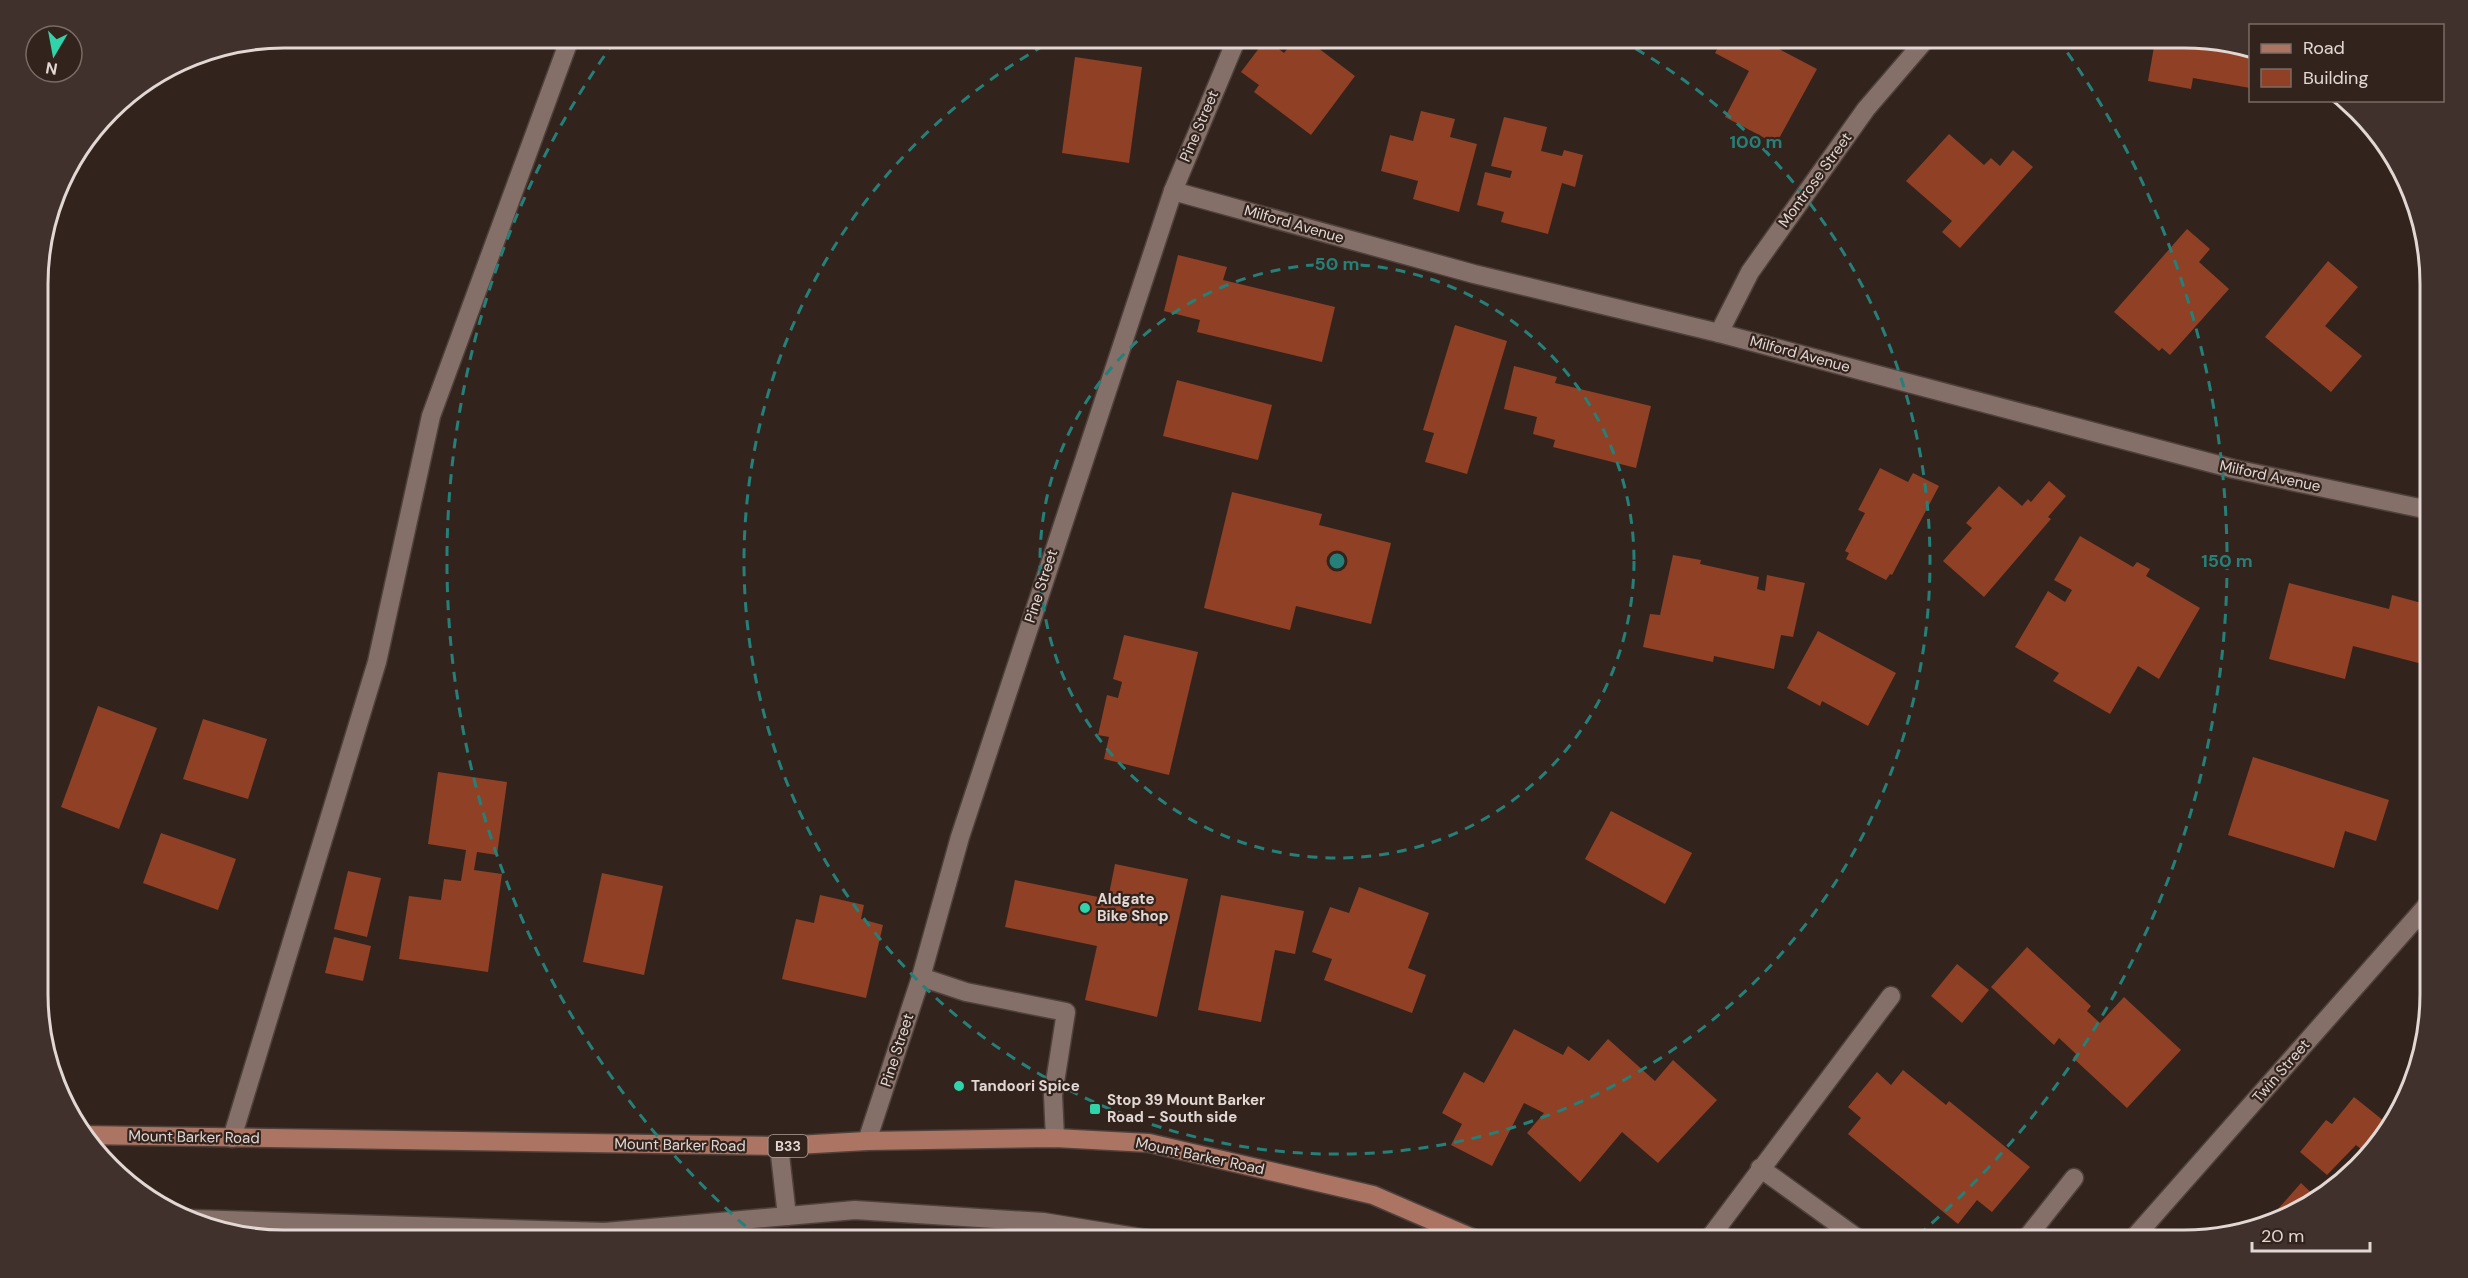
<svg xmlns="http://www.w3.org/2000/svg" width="2468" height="1278" font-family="'DM Sans',sans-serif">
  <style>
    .building { fill: #904025 }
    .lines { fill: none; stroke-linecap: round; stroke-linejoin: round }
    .lane-casing { stroke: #4e413c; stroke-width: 21 }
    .street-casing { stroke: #4e413c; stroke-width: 21 }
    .primary-casing { stroke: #4e413c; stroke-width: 21 }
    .lane { stroke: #847069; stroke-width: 18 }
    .street { stroke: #847069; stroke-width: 18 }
    .primary { stroke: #ac7462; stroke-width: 18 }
    .ring { fill: none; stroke: #248078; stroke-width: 3; stroke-dasharray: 10 8 }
    .poi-dot { fill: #30d4aa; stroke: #33231d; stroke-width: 2 }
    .labels { text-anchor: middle; stroke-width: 4.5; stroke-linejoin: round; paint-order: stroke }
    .shield { fill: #33231d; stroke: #aea19c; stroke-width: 1.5 }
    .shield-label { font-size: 14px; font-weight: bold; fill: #e2d7d3 }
    .street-label { font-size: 15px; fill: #e2d7d3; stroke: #33231d }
    .poi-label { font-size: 15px; font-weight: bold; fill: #e2d7d3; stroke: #33231d; text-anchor: start }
    .rim { fill: none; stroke: #e2d7d3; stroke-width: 3 }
    .centre { fill: #248078; stroke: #33231d; stroke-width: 3 }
    .ring-label { font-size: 18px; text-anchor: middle; font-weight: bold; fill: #248078; stroke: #33231d; stroke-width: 4.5; stroke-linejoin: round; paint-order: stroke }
  </style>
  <rect width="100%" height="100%" fill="#33231d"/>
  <g class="building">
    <path d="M1296 38H1305L1355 76 1311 135 1254 92 1259 85 1241 72 1266 39 1284 53Z"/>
    <path d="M1723 38H1730L1747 46 1751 38H1758L1817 69 1776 144 1725 117 1749 71 1715 53Z"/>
    <path d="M2181 38 2250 53V88L2193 78 2191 89 2148 81 2155 41 2180 45Z"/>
    <path d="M1075 57 1142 67 1129 163 1062 153Z"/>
    <path d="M1421 111 1455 119 1450 137 1477 144 1459 212 1413 199 1418 181 1381 171 1390 135 1413 141Z"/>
    <path d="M1504 117 1547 127 1541 151 1562 156 1564 150 1583 155 1575 187 1562 183 1548 234 1501 222 1504 212 1477 205 1485 172 1510 178 1512 171 1491 166Z"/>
    <path d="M1949 134 1984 165 1991 158 2000 166 2013 150 2033 167 1960 248 1942 232 1952 221 1906 181Z"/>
    <path d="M2187 229 2210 249 2199 262 2229 289 2170 355 2162 348 2159 351 2114 312Z"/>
    <path d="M1178 255 1227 267 1223 280 1335 307 1322 362 1197 332 1200 320 1164 311Z"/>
    <path d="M2328 261 2358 287 2325 326 2362 356 2331 392 2265 337Z"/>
    <path d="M1455 325 1507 341 1467 474 1425 462 1434 433 1423 430Z"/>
    <path d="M1514 366 1557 377 1555 383 1651 406 1636 468 1553 447 1555 440 1533 434 1537 417 1504 409Z"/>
    <path d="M1177 380 1272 405 1258 460 1163 436Z"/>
    <path d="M1880 468 1908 482 1913 473 1939 486 1892 575 1890 574 1886 580 1846 559 1849 553 1845 551 1865 513 1858 510Z"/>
    <path d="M2049 481 2066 496 2048 517 2051 519 1984 597 1943 561 1972 528 1966 523 1999 486 2022 506 2028 499 2031 502Z"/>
    <path d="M1232 492 1322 514 1319 525 1391 543 1371 624 1296 606 1290 630 1204 608Z"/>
    <path d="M2080 536 2133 567 2137 562 2150 569 2146 576 2200 608 2159 679 2138 666 2110 714 2053 681 2059 673 2015 647 2048 591 2065 602 2072 590 2054 580Z"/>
    <path d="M1673 555 1701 560 1700 564 1759 577 1757 589 1765 591 1767 575 1805 583 1793 637 1781 635 1774 669 1714 656 1713 662 1643 647 1650 614 1660 615Z"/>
    <path d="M2289 583 2389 609 2392 595 2429 605 2430 666 2353 646 2345 679 2269 659Z"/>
    <path d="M1818 631 1896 673 1868 726 1822 701 1820 706 1787 688Z"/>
    <path d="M1124 635 1198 652 1169 775 1104 759 1109 737 1098 735 1107 695 1118 698 1122 682 1113 679Z"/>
    <path d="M98 706 157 728 119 829 61 807Z"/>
    <path d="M203 719 267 739 248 799 183 779Z"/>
    <path d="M2253 757 2389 800 2376 841 2345 831 2334 868 2228 835Z"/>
    <path d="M438 772 507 782 497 855 477 852 474 870 502 874 488 972 399 959 409 896 441 900 444 879 461 881 466 850 428 844Z"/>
    <path d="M1611 811 1692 853 1665 904 1585 859Z"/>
    <path d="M161 833 236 859 218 910 143 883Z"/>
    <path d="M1115 864 1188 879 1157 1017 1085 1000 1097 946 1005 927 1015 880 1108 899Z"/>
    <path d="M348 871 381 878 367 937 334 929Z"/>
    <path d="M602 873 663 886 644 975 583 962Z"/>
    <path d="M1359 887 1429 913 1408 968 1426 975 1412 1013 1324 980 1332 959 1312 952 1330 907 1349 913Z"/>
    <path d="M820 895 864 905 861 919 883 925 866 998 782 979 796 919 814 923Z"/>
    <path d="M1221 895 1304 911 1295 954 1275 950 1261 1022 1198 1010Z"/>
    <path d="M334 937 371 946 363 981 325 973Z"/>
    <path d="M2027 947 2091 1006 2087 1011 2100 1023 2124 997 2181 1050 2127 1108 2073 1058 2076 1054 2059 1038 2054 1045 1991 987Z"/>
    <path d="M1957 964 1989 990 1962 1023 1931 996Z"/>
    <path d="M1514 1029 1563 1055 1568 1046 1589 1061 1608 1039 1655 1081 1673 1060 1717 1100 1658 1163 1622 1132 1580 1182 1527 1133 1544 1113 1524 1103 1492 1166 1451 1145 1462 1124 1442 1113 1464 1072 1484 1083Z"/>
    <path d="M1903 1070 1946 1105 1949 1101 2030 1167 1992 1212 1977 1200 1958 1224 1848 1134 1861 1118 1848 1107 1877 1072 1891 1085Z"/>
    <path d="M2354 1097 2384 1121 2361 1149 2356 1145 2327 1175 2300 1152 2326 1120 2332 1124Z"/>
    <path d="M2301 1183 2319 1200 2261 1228Z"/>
  </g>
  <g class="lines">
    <defs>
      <g id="lane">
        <path d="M921 977 966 992 1066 1012 1053 1095 1055 1138"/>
        <path d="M232 1138 377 662 431 416 570 38"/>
        <path d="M779 1146 787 1216"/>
        <path d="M1760 1168 1860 1240"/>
        <path d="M192 1219 605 1232 855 1210 1043 1222 1154 1240"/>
        <path d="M1708 1240 1891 996"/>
        <path d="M2025 1240 2074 1178"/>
      </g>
      <g id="street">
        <path d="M1173 191 1474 274 1719 333 2234 469 2429 510"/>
        <path d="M1719 333 1750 272 1866 109 1927 38"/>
        <path d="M867 1141 921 977 960 837 1173 191 1237 38"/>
        <path d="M605 1240V1232"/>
        <path d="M2132 1240 2430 902"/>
      </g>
      <path id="primary" d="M83 1135 779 1146 867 1141 1055 1138 1149 1143 1373 1195 1477 1240"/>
    </defs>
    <use href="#lane" class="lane-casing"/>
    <use href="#street" class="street-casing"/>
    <use href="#primary" class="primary-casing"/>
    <use href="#lane" class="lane"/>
    <use href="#street" class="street"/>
    <use href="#primary" class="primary"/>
  </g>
  <g class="ring">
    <circle cx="1337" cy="561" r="297"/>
    <path d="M1620 40A593 593 0 1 1 1054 40"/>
    <path d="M759 1238A890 890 0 0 1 617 38M2057 38A890 890 0 0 1 1915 1238"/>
  </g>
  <g class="poi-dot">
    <circle cx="1085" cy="908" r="6"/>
    <circle cx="959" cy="1086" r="6"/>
    <rect x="1089" y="1103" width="12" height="12" rx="3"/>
  </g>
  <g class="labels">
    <rect class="shield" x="768.5" y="1135" width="39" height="22" rx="4.5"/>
    <g class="shield-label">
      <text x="788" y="1151">B33</text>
    </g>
    <g class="street-label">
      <text transform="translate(1199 126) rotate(-67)" y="5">Pine Street</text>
      <text transform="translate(1815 180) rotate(-54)" y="5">Montrose Street</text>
      <text transform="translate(1294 224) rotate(16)" y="5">Milford Avenue</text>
      <text transform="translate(1800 354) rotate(15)" y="5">Milford Avenue</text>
      <text transform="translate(2270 476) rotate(12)" y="5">Milford Avenue</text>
      <text transform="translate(1041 586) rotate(-72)" y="5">Pine Street</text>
      <text transform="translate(897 1050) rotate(-72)" y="5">Pine Street</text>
      <text transform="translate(2281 1071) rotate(-49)" y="5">Twin Street</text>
      <text transform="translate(194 1137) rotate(1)" y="5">Mount Barker Road</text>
      <text transform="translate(680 1145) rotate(1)" y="5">Mount Barker Road</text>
      <text transform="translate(1200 1156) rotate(12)" y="5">Mount Barker Road</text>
    </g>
    <g class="poi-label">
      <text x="1097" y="904">Aldgate<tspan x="1097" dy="17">Bike Shop</tspan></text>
      <text x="971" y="1091">Tandoori Spice</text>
      <text x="1107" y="1105">Stop 39 Mount Barker<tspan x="1107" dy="17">Road - South side</tspan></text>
    </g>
  </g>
  <path d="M0 0H2468V1278H0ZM284 48H2184A236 236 0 0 1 2420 284V994A236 236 0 0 1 2184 1230H284A236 236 0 0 1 48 994V284A236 236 0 0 1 284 48Z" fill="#41312c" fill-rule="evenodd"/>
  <path class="rim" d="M284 48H2184A236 236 0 0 1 2420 284V994A236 236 0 0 1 2184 1230H284A236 236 0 0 1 48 994V284A236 236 0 0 1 284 48Z"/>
  <circle cx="1337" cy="561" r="9" class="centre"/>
  <g class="ring-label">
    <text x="1756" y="148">100 m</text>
    <text x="1337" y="270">50 m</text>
    <text x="2227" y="567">150 m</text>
  </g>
  <rect x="2249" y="24" width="195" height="78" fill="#33231d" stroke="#796b66" stroke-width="1.5"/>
  <rect x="2261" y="44" width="30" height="9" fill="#ac7462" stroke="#796b66" stroke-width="1.5"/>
  <text x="2303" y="54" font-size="18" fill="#e2d7d3">Road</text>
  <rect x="2261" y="69" width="30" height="18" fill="#904025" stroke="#796b66" stroke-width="1.5"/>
  <text x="2303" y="84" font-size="18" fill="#e2d7d3">Building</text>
  <g transform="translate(54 54) rotate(190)"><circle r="28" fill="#33231d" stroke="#796b66" stroke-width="1.5"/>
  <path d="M0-4.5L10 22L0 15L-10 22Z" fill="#30d4aa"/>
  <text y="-9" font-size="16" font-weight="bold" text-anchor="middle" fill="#e2d7d3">N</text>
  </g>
  <path d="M2252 1242v9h118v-9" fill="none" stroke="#e2d7d3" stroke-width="3"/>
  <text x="2261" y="1242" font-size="18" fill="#e2d7d3" stroke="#33231d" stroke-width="4.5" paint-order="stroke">20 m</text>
</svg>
